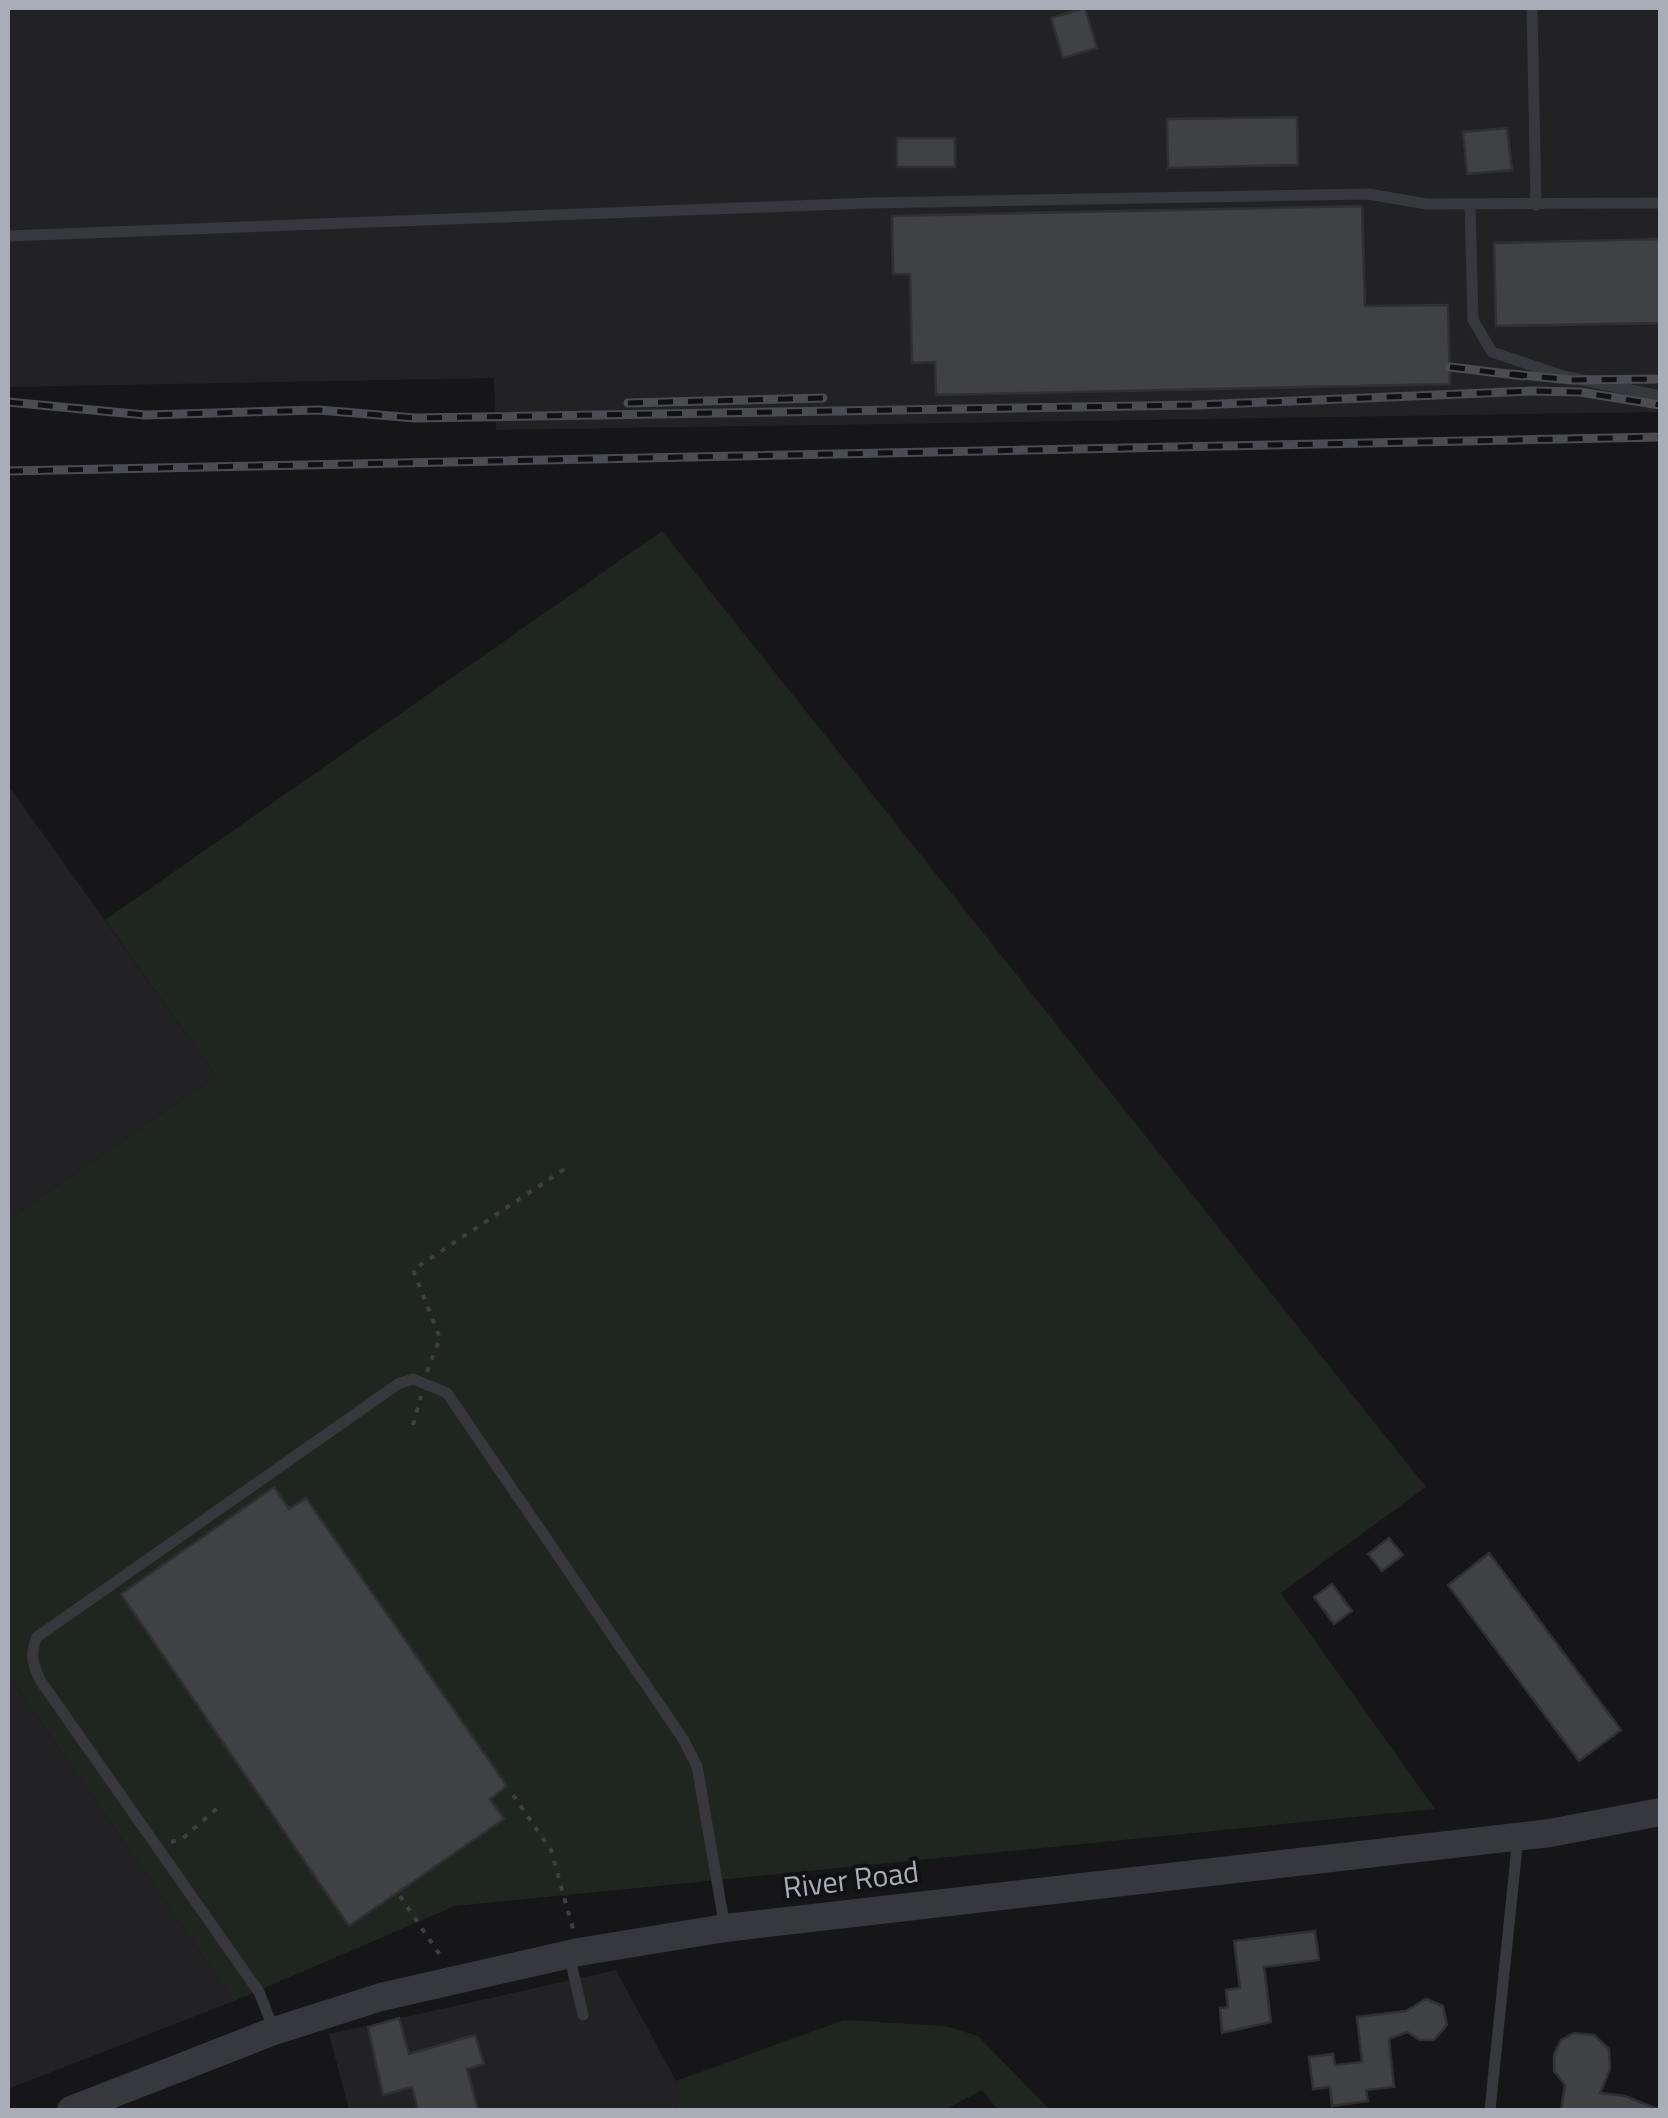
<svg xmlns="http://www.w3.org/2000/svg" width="1668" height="2118" font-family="'Titillium Web',sans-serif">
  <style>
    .built { fill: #222225 }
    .green { fill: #1e261f }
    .building { fill: #404145; stroke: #303034; stroke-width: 2.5 }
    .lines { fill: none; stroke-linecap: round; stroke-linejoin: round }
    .path { stroke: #3d3f44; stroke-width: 4; stroke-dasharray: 5 8; stroke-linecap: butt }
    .service { stroke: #37383d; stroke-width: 11 }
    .tertiary { stroke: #37383d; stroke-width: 28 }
    .rail-casing { stroke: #4a4c52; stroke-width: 9 }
    .rail { stroke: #111113; stroke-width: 5; stroke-dasharray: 15; stroke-linecap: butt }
    .labels { text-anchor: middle; stroke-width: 8; stroke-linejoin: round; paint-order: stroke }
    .street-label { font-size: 30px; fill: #a8adb8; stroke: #111113 }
  </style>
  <rect width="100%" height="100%" fill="#161618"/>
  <g class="built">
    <path d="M8 8H1660V412L496 430 494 378 8 387Z"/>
    <path d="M8 785 216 1076 8 1220Z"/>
    <path d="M8 1674 234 2001 8 2089Z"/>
    <path d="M616 1970 676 2081 677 2110H349L329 2034Z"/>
  </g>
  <g class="green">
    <path d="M662 531 1426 1487 1281 1593 1435 1809 455 1906 234 2001 8 1674V1220L216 1076 105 920Z"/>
    <path d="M844 2020 945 2026 978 2036 1050 2110H998L982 2090 945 2110H677L676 2081Z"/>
  </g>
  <g class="building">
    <path d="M1085 8 1097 48 1063 58 1051 18Z"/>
    <path d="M1297 117 1298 165 1168 168 1167 119Z"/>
    <path d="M1507 128 1512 170 1467 174 1463 132Z"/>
    <rect x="897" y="138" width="58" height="29"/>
    <path d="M1362 206 1365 306 1448 305 1450 384 936 395 935 362 912 363 910 274H893L892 216Z"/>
    <path d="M1660 239V323L1496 326 1494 243Z"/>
    <path d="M274 1487 289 1509 306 1498 507 1786 490 1799 504 1819 349 1926 121 1594Z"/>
    <path d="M1389 1538 1403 1555 1382 1571 1368 1554Z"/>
    <path d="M1489 1553 1621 1730 1579 1761 1448 1585Z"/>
    <path d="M1332 1584 1352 1611 1334 1624 1314 1597Z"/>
    <path d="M1315 1931 1319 1960 1264 1967 1271 2022 1222 2033 1220 2008 1228 2007 1226 1990 1240 1988 1234 1941Z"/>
    <path d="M1426 1999 1443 2006 1447 2025 1434 2040H1420L1407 2032 1389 2039 1394 2087 1366 2090 1368 2101 1332 2106 1330 2087 1313 2089 1309 2057 1333 2054 1335 2065 1362 2062 1357 2017 1406 2011Z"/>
    <path d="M399 2018 409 2054 475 2035 484 2064 467 2069 478 2110H418L412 2087 383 2095 368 2027Z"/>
    <path d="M1574 2033 1594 2035 1609 2049 1610 2069 1600 2093 1625 2096 1660 2110H1561L1565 2085 1554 2071V2054L1561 2040Z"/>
  </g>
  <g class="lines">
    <g class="path">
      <path d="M427 1372 440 1338 413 1270 566 1168"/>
      <path d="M413 1425 421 1396"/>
      <path d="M513 1795 551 1850 573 1929"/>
      <path d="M171 1842 183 1838 221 1805"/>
      <path d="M400 1896 442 1958"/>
    </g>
    <g class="service">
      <path d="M1532 8 1536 205"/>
      <path d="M1470 204 1473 320 1492 352 1563 376 1660 396"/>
      <path d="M8 236 870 203 1368 194 1427 204 1660 203"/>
      <path d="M569 1954 583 2015"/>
      <path d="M274 2030 259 1992 40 1680C32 1663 30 1654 37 1637L398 1384 413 1379 447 1393 683 1739 697 1766 725 1928"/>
      <path d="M1490 2110 1518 1837"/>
    </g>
    <path class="tertiary" d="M71 2110 274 2031 381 1997 579 1952 725 1928 1550 1833 1660 1812"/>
    <defs>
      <g id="rail">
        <path d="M1450 367 1524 376"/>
        <path d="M1512 374 1571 380 1660 379"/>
        <path d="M8 402 145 415 319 410 415 418 1197 405 1531 391 1580 392 1660 405"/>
        <path d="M628 403 823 398"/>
        <path d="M8 471 1660 437"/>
      </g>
    </defs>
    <use href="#rail" class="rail-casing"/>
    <use href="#rail" class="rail"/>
  </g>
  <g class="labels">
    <g class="street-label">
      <text transform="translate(851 1880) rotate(-7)" y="10">River Road</text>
    </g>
  </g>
  <rect width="1668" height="2118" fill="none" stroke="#a8adb8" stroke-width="20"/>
</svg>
